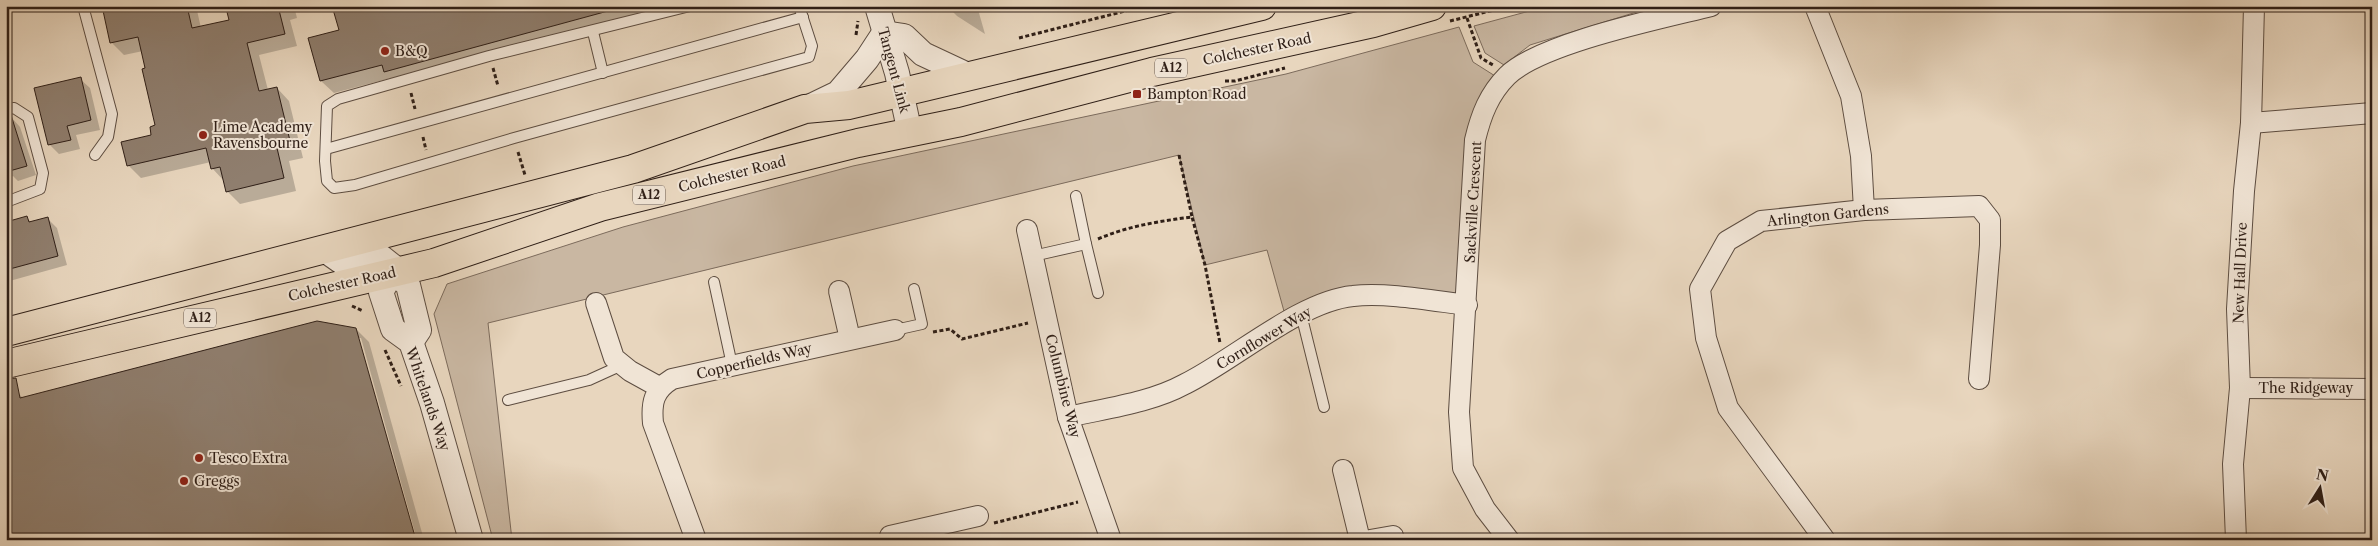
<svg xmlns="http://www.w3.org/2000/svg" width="2378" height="546" font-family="'Libre Caslon Text',serif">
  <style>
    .green { fill: #c9b7a2; stroke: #7c6b5c }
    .shadow { fill: #0003 }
    .building { fill: #8f7e6e; stroke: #2f1f17 }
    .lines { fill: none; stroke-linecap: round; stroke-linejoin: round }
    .service-casing { stroke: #5d4d41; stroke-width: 12 }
    .minor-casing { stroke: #5d4d41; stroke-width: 22 }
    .tertiary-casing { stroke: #5d4d41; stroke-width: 26 }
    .trunk-casing { stroke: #2f1f17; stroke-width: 30 }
    .path { stroke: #2f1f17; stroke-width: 3; stroke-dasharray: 4 2.5; stroke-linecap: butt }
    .service { stroke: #f0e4d5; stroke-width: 10 }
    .minor { stroke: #f0e4d5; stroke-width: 20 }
    .tertiary { stroke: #f0e4d5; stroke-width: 24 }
    .trunk { stroke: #e8d6be; stroke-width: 28 }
    .poi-dot { fill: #8f2418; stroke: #f0e4d5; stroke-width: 2 }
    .labels { text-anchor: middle; stroke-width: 4; stroke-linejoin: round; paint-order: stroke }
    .shield { fill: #f0e4d5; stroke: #695a50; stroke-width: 1 }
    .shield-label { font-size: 12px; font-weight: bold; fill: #2f1f17 }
    .street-label { font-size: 14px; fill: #2f1f17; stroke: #f0e4d5 }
    .poi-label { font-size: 14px; fill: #2f1f17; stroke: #f0e4d5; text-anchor: start }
  </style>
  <rect width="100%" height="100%" fill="#e8d6be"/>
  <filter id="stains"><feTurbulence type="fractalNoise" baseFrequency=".004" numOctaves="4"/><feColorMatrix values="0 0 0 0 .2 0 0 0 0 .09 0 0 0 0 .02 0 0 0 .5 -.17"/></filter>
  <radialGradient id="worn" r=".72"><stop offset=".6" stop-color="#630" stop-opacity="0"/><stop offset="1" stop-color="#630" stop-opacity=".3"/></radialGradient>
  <g class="green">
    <path d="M1548 6H1656L1530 45 1504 65 1485 53 1474 26Z"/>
    <path d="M1459 27 1473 62 1503 81 1482 114 1467 305 1353 296 1287 322 1267 250 1205 265 1179 155 488 323 512 540H493L434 314 447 284 623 227 853 166 1286 74Z"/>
  </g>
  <g class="shadow">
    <path d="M103 6H196L201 28 230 21 255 6H294L297 18 290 20 297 46 259 55 268 90 277 88 289 101 303 158 289 161 296 191 240 204 227 191 224 181 212 168 211 162 141 178 128 165 153 136 157 126 147 69 143 51 124 55 112 43Z"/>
    <path d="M334 6H685L397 84 391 78 334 93 321 81 340 31Z"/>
    <path d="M947 6H977L985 34 957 16Z"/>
    <path d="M80 79 90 88 100 130 76 135 80 149 59 154 49 144Z"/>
    <path d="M11 117 20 127 36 175 18 181 13 176 6 178V119Z"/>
    <path d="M27 218 32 223 47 218 57 228 67 265 6 282V223Z"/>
    <path d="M356 329 369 342 424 540H417L361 338H358L414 540H6V396L18 393 24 399Z"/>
  </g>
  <g class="building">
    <path d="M102 6H187L192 28 229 20 227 12 252 6H278L285 34 247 43 259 91 277 87 291 145 277 148 284 178 226 192 220 167 211 169 206 148 127 166 121 142 151 135 150 127 155 125 142 69 145 68 138 37 110 43Z"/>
    <path d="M332 6H607L608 11 384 72 382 65 320 81 308 38 339 30Z"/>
    <path d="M81 77 91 120 67 126 71 140 48 145 34 88Z"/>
    <path d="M11 115 27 166 6 172V116Z"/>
    <path d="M27 216 29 222 48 217 58 256 6 270V222Z"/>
    <path d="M317 321 356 328 416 540H12L6 517V379L16 378 20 398Z"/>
  </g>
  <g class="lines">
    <defs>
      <g id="service">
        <path d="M83 6 112 114 108 137 95 155"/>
        <path d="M690 6 489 56 338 99 327 106 325 161 327 181 334 188 355 185 514 138 809 57 812 46 799 6"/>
        <path d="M593 32 603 73"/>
        <path d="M6 109 14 108 28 117 43 173 40 189 6 202"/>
        <path d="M326 149 803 17"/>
        <path d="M1086 244 1098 293"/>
        <path d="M1033 256 1086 244 1076 196"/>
        <path d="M714 282 732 365"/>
        <path d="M1301 314 1324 407"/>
        <path d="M895 330 922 324 914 289"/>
        <path d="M508 400 589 380 622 365"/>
      </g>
      <g id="minor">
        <path d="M1815 6 1851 96 1861 156 1864 210"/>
        <path d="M2251 123 2372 113"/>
        <path d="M1027 230 1068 417 1111 540"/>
        <path d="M839 291 850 339"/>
        <path d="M596 303 614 358 630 371 659 387"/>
        <path d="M2240 388 2372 389"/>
        <path d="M1068 417C1107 408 1150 403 1185 384 1234 360 1300 301 1353 296 1386 292 1434 301 1467 305"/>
        <path d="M1343 470 1360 540"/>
        <path d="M890 536 978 516"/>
        <path d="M696 540 653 423C651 402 654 390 672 379L895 330"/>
        <path d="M1370 540 1393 536"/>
        <path d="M1509 540 1485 509 1463 468 1459 412 1475 140C1481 115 1489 94 1507 76 1540 43 1663 18 1711 6"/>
        <path d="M1825 540 1728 408 1706 338 1700 289 1727 241 1761 221 1864 210 1979 206 1990 220V245L1979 379"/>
        <path d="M2236 540 2233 464 2240 388 2237 309 2244 191 2251 123 2254 6"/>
      </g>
      <g id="tertiary">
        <path d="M877 6 897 73 910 133"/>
        <path d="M884 33 904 36 923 54 970 76"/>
        <path d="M809 107 838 93 867 59 884 33"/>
        <path d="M323 249 346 265 381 257 395 268 381 292 393 329 411 342 432 403 471 540"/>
        <path d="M393 272 408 285 419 330 411 342"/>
      </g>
      <g id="trunk">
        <path d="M6 332 633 169 805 109 849 105 1262 6"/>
        <path d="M6 364 434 263 600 207 858 143 961 122 1152 72 1373 23 1432 6"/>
      </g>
    </defs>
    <use href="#service" class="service-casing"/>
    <use href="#minor" class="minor-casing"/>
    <use href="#tertiary" class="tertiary-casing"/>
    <use href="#trunk" class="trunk-casing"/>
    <g class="path">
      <path d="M1467 18 1481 58 1493 65"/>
      <path d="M1450 21 1510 6"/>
      <path d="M856 35 858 21"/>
      <path d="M1019 38 1145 6"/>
      <path d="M493 68 498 86"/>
      <path d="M1225 81H1235L1285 68"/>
      <path d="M411 93 415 109"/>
      <path d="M423 137 426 150"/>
      <path d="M518 152 525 175"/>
      <path d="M1179 155 1192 217"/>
      <path d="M1098 239C1128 226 1160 221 1192 217L1205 265 1220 343"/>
      <path d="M352 306 363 311"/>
      <path d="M933 332 950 329 962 339 1028 323"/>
      <path d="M385 350 401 386"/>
      <path d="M994 523 1078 502"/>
    </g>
    <use href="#service" class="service"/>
    <use href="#minor" class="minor"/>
    <use href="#tertiary" class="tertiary"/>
    <use href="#trunk" class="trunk"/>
  </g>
  <g class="poi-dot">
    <circle cx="385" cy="51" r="5"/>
    <rect x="1132" y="89" width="10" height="10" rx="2.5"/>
    <circle cx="203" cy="135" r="5"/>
    <circle cx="199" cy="458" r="5"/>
    <circle cx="184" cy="481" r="5"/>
  </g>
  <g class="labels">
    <g class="shield">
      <rect x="1155" y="58.5" width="32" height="19" rx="4"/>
      <rect x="633" y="185.5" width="32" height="19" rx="4"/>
      <rect x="184" y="308.5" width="32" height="19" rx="4"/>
    </g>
    <g class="shield-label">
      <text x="1171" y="72">A12</text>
      <text x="649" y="199">A12</text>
      <text x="200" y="322">A12</text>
    </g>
    <g class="street-label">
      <text transform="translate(1257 49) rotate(-12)" y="5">Colchester Road</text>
      <text transform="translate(894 70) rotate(75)" y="5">Tangent Link</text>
      <text transform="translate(732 174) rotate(-14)" y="5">Colchester Road</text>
      <text transform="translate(1473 202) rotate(-87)" y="5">Sackville Crescent</text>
      <text transform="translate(1828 215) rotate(-6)" y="5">Arlington Gardens</text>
      <text transform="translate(2240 273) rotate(-88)" y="5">New Hall Drive</text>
      <text transform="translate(342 284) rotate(-13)" y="5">Colchester Road</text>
      <text transform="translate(1264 338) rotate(-31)" y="5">Cornflower Way</text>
      <text transform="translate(754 361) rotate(-13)" y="5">Copperfields Way</text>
      <text transform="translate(1063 386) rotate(76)" y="5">Columbine Way</text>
      <text x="2306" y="393">The Ridgeway</text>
      <text transform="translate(428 399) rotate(71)" y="5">Whitelands Way</text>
    </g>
    <g class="poi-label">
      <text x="395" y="56">B&amp;Q</text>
      <text x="1147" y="99">Bampton Road</text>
      <text x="213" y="132">Lime Academy<tspan x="213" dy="16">Ravensbourne</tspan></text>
      <text x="209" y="463">Tesco Extra</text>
      <text x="194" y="486">Greggs</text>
    </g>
  </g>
  <rect width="2378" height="546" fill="none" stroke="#e8d6be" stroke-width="25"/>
  <rect x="8" y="8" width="2363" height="531" fill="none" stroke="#2f1f17" stroke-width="2.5"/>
  <rect x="12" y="12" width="2353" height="521" fill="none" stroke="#2f1f17"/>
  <g transform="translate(2320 488) rotate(11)" stroke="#f0e4d5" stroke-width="4" paint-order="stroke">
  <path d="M0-4L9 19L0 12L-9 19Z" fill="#2f1f17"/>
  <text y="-8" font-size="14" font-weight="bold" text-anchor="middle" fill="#2f1f17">N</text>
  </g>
  <rect width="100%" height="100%" filter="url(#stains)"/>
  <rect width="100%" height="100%" fill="url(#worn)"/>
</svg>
